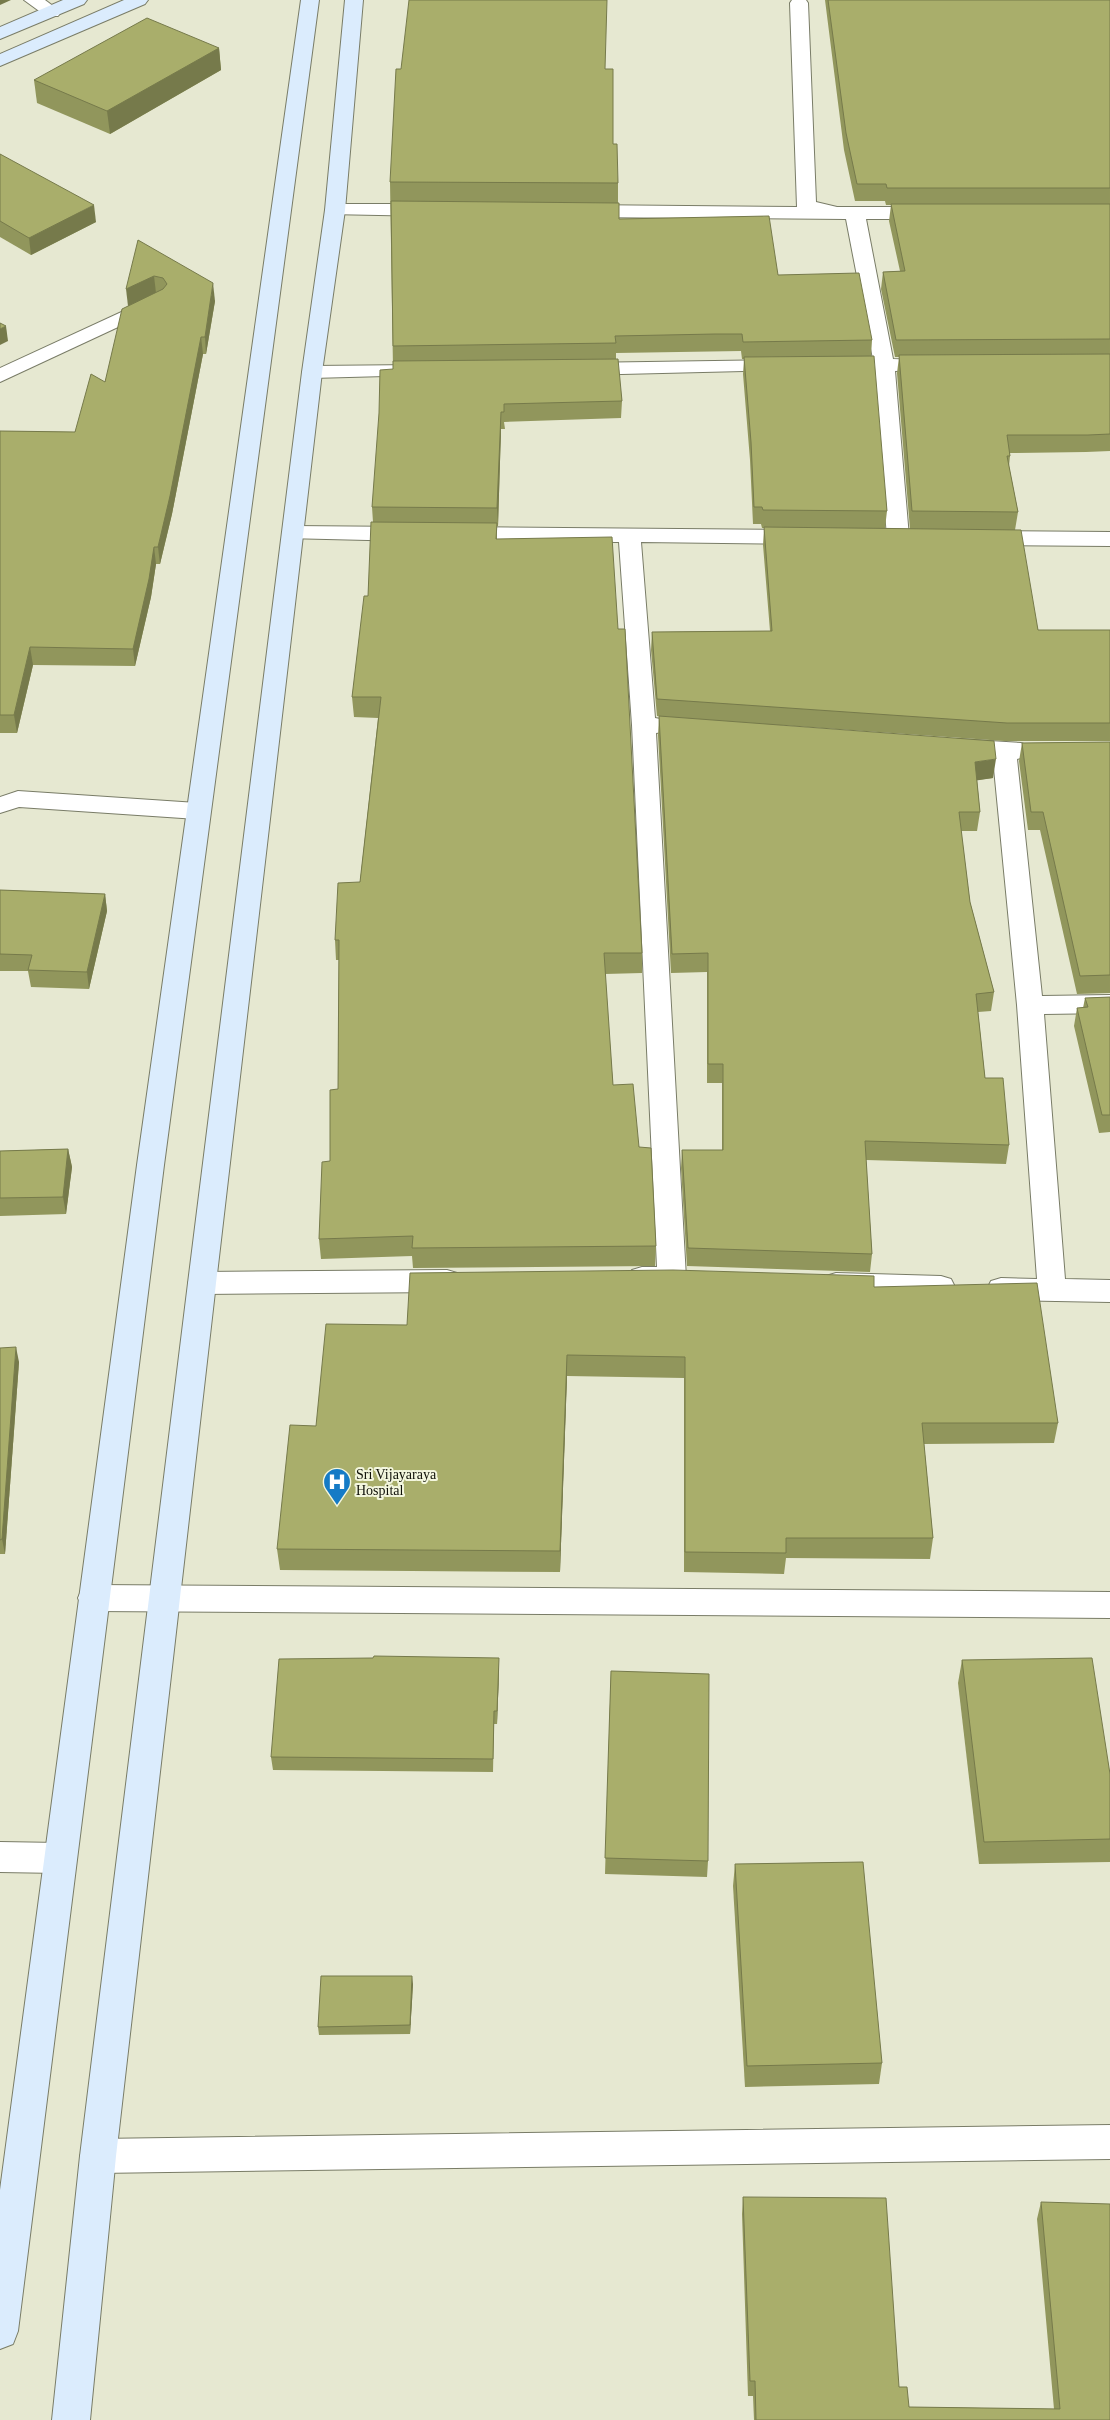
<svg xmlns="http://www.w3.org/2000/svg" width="1110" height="2420" font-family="'Times New Roman',serif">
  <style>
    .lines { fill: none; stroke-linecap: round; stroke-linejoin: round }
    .street-casing { stroke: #797c67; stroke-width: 2 }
    .secondary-casing { stroke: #797c67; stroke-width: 2 }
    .street { fill: #fff; fill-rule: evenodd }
    .secondary { fill: #dbecfd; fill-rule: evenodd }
    .wall { fill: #91965c }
    .shaded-wall { fill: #767a4b }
    .building { fill: #a9ae6b; stroke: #767a4b }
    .labels { text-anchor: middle; stroke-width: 4; stroke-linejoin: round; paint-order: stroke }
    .poi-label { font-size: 14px; fill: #0f1008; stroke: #f3f6de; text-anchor: start }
  </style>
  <rect width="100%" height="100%" fill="#e6e8d1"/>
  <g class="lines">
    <defs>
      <g id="street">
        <path d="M24 0H45L61 12 58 16H46Z"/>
        <path d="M792 0H806L808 3 816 202 837 207H926L933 209 936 213 933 217 926 219H866L893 359 943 361 946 365 943 369 895 371 909 537 906 542 898 544 890 542 887 537 874 371 829 369 826 365 829 361 873 359 846 219 582 217 575 215 572 211 575 207 582 205 797 207 790 3Z"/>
        <path d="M335 204H429L436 206 439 210 436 214 429 216 328 214 325 210 328 206Z"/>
        <path d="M154 297 161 299 164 303 161 307 0 382V368Z"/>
        <path d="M781 360 788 362 791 366 788 370 581 375 574 373 571 369 574 365 581 363Z"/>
        <path d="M416 365 423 367 426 371 423 375 312 378 305 376 302 372 305 368 312 366Z"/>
        <path d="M293 526 409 527 417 529 420 534 417 539 409 541 285 538 282 533 285 528Z"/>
        <path d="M459 527 801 530 809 532 812 537 809 542 801 544 641 542 655 718 671 721 675 726 671 731 656 733 686 1278 682 1286C666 1290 648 1290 632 1286L628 1278 632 1270 642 1267H657L632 725 619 542 459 541 451 539 448 534 451 529Z"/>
        <path d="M984 531 1110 532V546L984 545 976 543 973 538 976 533Z"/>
        <path d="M958 739 1021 743 1029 746 1033 751 1029 756 1017 759 1042 996 1110 995V1013L1044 1014 1065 1279 1110 1280V1302L1001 1300 991 1297 987 1289 991 1281 1001 1278 1037 1279 1017 1005 993 758 950 752 946 747 950 742Z"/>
        <path d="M18 791 197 803 206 805 209 811 206 817 197 819 19 807 0 813V797Z"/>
        <path d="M447 1270 457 1273 461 1281 457 1289 447 1292 202 1294 192 1291 188 1283 192 1275 202 1272Z"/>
        <path d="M836 1273 941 1276 951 1279 955 1287 951 1295 941 1298 836 1295 826 1292 822 1284 826 1276Z"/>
        <path d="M93 1585 1110 1592V1618L93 1611 82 1607 78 1598 82 1589Z"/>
        <path d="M0 1842 59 1843 71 1848 75 1858 71 1868 59 1873 0 1872Z"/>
        <path d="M1110 2125V2159L98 2173 86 2168 80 2156 86 2144 98 2139Z"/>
      </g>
      <g id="secondary">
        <path d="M63 0H87L84 4 0 39V27Z"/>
        <path d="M124 0H148L145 4 0 66V54Z"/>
        <path d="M301 0H319L164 1165 18 2331 13 2344 0 2349V2190L137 1165Z"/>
        <path d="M345 0H363L345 210 322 372 216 1283 116 2156 90 2420H52L80 2156 188 1283 302 372 325 210Z"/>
      </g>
    </defs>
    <use href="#street" class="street-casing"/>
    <use href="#secondary" class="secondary-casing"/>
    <use href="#street" class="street"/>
    <use href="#secondary" class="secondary"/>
  </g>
  <g class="wall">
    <path d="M825 0H1110V451L1086 452 1010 453V456L1009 466 1018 512 1015 530 1038 630H1110V741H1004L780 725 993 778 977 780 980 812 977 831H961L970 902 994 992 991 1011 978 1012 985 1078 1009 1145 1006 1164 866 1160 872 1254 870 1272 687 1266 681 1168 682 1150H722V1083H707V972L671 973 658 735 659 716H657L651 650 652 632 770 631 763 545 764 528H762L761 524H753L750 460 743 374 744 359H742L741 351 616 353V359L622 401 621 418 504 422 505 429H501L498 526H497V539L618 629 642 953V973L605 974 613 1085 639 1147 656 1246 655 1266 413 1268 412 1256 321 1259 319 1239 330 1161 338 1089 339 960H336L335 940 360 882 378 718 354 717 352 697 368 596 373 522 372 507 393 369 390 182 606 69 613 144 618 183V203L619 219 778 275 872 340 871 356 887 511 885 528 910 529 897 373 899 357H895L881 289 883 272 900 271 889 221 891 205H886L885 201H855L844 150Z"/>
    <path d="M219 48 221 70 110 134 37 103 34 80Z"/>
    <path d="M0 154 96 222 31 255 0 237Z"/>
    <path d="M138 240 215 301 206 354H203L172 514 160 564H156L151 597 135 666 33 665 17 733H0V431L75 432 105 382 128 306Z"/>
    <path d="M1110 742V993L1077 994 1040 830H1028L1019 761 1022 743Z"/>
    <path d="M0 890 105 894 107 911 89 989 31 987 28 971H0Z"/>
    <path d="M1110 997V1132L1099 1133 1074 1026 1077 1008H1083L1085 998Z"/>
    <path d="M68 1149 72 1167 66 1214 0 1216V1151Z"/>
    <path d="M874 1287 1058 1423 1054 1443 924 1444 933 1538 930 1559 786 1558 784 1574 684 1572V1378L567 1376 560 1572 280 1570 277 1549 316 1426 407 1325Z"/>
    <path d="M0 1348 19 1362 5 1554H0Z"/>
    <path d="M962 1660 1110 1774V1862L979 1864 958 1683Z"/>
    <path d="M611 1671 708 1861 707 1877 605 1874Z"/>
    <path d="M499 1672 497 1724H494L493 1772 273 1770 271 1757Z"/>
    <path d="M735 1864 882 2063 879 2084 745 2087 733 1886Z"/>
    <path d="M413 1984 410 2034 319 2035 318 2027Z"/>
    <path d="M743 2197 899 2387 909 2407 1054 2409 1037 2219 1041 2202 1110 2420H754L753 2396H748L742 2214Z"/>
  </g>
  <g class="shaded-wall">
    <path d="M0 0H11L0 5V7Z"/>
    <path d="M219 48 221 70 110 134 107 111Z"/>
    <path d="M94 205 96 222 31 255 29 238Z"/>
    <path d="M154 276 156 293 128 306 126 289Z"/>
    <path d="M213 283 215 301 206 354 205 337Z"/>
    <path d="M6 326 8 341 0 345V329Z"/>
    <path d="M201 337 203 354 172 514 160 564 158 547Z"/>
    <path d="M501 412V429L498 526 497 508Z"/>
    <path d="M154 547 156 564 151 597 135 666 133 649Z"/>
    <path d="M30 647 33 665 17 733 14 715Z"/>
    <path d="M996 759 993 778 973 781 975 762Z"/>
    <path d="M105 894 107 911 89 989 87 972Z"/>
    <path d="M68 1149 72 1167 66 1214 63 1197Z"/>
    <path d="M16 1347 19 1362 5 1554 2 1539Z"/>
    <path d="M567 1355V1376L560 1572V1551Z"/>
    <path d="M499 1658V1672L497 1724V1711Z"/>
    <path d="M412 1976 413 1984 410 2034V2025Z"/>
  </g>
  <g class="building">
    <path d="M409 0H607L605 69H613V144H617L618 183 390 182 396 69H401Z"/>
    <path d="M828 0H1110V188H887L886 184H857L846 133Z"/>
    <path d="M147 18 219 48 107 111 34 80Z"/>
    <path d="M0 154 94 205 29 238 0 221Z"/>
    <path d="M391 201 619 203V219L769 216 778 275 859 273 872 340 743 342 742 334H715L615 336 616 343 393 346Z"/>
    <path d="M891 204H1110V339L896 340 883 272 905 271Z"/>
    <path d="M138 240 213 283 205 337H201L170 496 158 547H154L149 579 133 649 30 647 14 715H0V431L75 432 91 374 105 382 122 309 163 289 167 284 163 278 154 276 126 289Z"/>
    <path d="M0 323 6 326 0 329Z"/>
    <path d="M1110 354V434L1088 435H1007L1010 456H1007L1018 512 912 511 899 355Z"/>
    <path d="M874 356 887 511 763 510 762 507H754L751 442 744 357Z"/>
    <path d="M618 359 622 401 504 404V412H501L497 508 372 507 379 413 380 370 393 369V361Z"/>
    <path d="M371 522 497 523 496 539 612 537 618 629H625L642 953H604L613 1085 633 1084 639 1147 651 1148 656 1246 412 1248 413 1236 319 1239 322 1162 330 1161V1090L338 1089 339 940H335L338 883 360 882 381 697H352L364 596H368Z"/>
    <path d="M764 527 1021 530 1038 630H1110V723H1007L657 699 652 632 772 631Z"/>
    <path d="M659 716 994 741 996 759 975 762 980 812H959L970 902 994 992 976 994 985 1078H1003L1009 1145 865 1141 872 1254 688 1248 682 1150H723V1064H708V953L672 954Z"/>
    <path d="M1110 742V975L1080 976 1043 812H1031L1022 743Z"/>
    <path d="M0 890 105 894 87 972 28 970 32 955 0 954Z"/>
    <path d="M1110 997V1115H1102L1077 1008 1088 1007 1085 998Z"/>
    <path d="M68 1149 63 1197 0 1198V1151Z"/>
    <path d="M673 1270 874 1276V1287L1037 1283 1058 1423H922L933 1538H786V1553L685 1552V1357L567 1355 560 1551 277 1549 290 1425 316 1426 326 1324 407 1325 410 1273Z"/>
    <path d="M16 1347 2 1539 0 1540V1348Z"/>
    <path d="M374 1656 499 1658 497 1711H494L493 1759 271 1757 279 1659 373 1658Z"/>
    <path d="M1092 1658 1110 1774V1839L984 1842 962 1660Z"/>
    <path d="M611 1671 709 1674 708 1861 605 1858Z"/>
    <path d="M863 1862 882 2063 747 2066 735 1864Z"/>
    <path d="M321 1976H412L410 2025 318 2027Z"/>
    <path d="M743 2197 886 2198 899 2387H907L909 2407 1060 2409 1041 2202 1110 2204V2420H756L755 2381H750Z"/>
  </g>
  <defs>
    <symbol id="hospital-pin" viewBox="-11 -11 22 30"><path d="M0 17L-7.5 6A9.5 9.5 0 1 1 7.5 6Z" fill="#157bc6" stroke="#f3f6de"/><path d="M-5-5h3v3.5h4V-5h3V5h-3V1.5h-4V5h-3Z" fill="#fff"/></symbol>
  </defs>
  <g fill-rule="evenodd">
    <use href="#hospital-pin" x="321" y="1466" width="32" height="43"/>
  </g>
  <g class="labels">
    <g class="poi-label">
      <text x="356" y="1479">Sri Vijayaraya<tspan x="356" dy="16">Hospital</tspan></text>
    </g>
  </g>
</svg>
